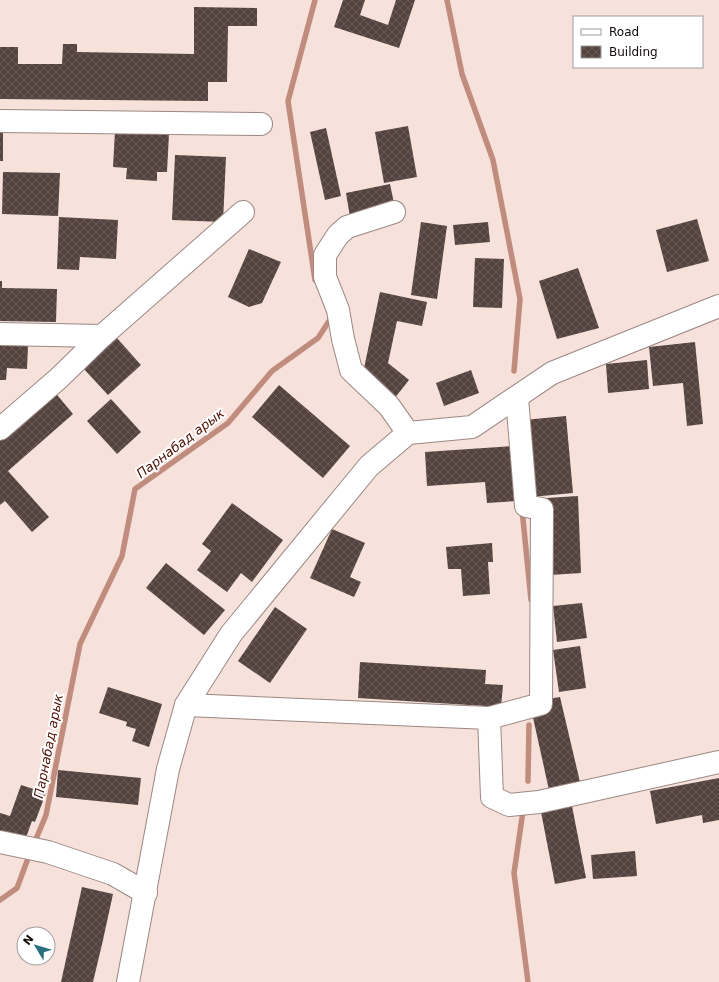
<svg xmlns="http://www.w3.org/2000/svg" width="719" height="982" font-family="'DejaVu Sans',sans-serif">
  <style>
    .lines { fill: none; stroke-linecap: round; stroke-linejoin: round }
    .stream { stroke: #c08c7e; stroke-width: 5.5 }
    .building { fill: url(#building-cross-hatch) }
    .minor-casing { stroke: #9c8883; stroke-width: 24 }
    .minor { stroke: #fff; stroke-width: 22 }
    .labels { text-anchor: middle; stroke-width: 4; stroke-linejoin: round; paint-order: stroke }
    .water-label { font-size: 13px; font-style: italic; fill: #4e0f01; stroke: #fff }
  </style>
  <defs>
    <pattern id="building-cross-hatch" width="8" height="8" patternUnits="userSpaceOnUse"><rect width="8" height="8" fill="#54433e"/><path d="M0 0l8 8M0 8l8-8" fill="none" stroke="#685a56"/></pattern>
  </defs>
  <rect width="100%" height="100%" fill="#f6e1db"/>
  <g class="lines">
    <g class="stream">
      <path d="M315 0 288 101 315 280"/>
      <path d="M447 0 462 74 493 160 520 299 514 371"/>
      <path d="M522 509 531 600"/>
      <path d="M528 781 529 725"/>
      <path d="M523 811 514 873 528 982"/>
      <path d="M36 839 46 815 80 644 122 556 135 489 228 423 272 371 318 338 331 318 330 315"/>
      <path d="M0 900 17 888 27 861"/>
    </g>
  </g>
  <g class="building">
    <path d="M343 0H365L360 15 388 25 396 0H415L399 48 334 27Z"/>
    <path d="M194 7 257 8V26H228L227 82H208V101L0 99V47H18V64H62L63 44H77V52L194 54Z"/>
    <path d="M408 126 417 177 384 183 375 132Z"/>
    <path d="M326 128 341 196 325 200 310 132Z"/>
    <path d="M115 131 169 134 167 172H157V181L126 179 127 168 113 167Z"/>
    <rect x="0" y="133" width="3" height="28"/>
    <path d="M175 155 226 157 223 222 172 220Z"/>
    <path d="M3 172 60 173 58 216 2 214Z"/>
    <path d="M390 184 395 208 350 217 346 193Z"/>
    <path d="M59 217 118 220 116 259 80 257 79 270 57 269Z"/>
    <path d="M697 219 709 261 667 272 656 230Z"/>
    <path d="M421 222 447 226 437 299 411 295Z"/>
    <path d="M488 222 490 242 455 245 453 225Z"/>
    <path d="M249 249 281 262 262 303 249 307 228 297Z"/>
    <path d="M475 258 504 259 502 308 473 307Z"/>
    <path d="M578 268 599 328 557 339 539 281Z"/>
    <path d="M0 281H2V288L57 289 56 322 0 321Z"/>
    <path d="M380 292 427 302 422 326 397 321 388 363 409 380 394 399 363 373Z"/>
    <path d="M116 337 141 365 108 395 83 368Z"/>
    <path d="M695 342 703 424 687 426 683 383 653 386 649 347Z"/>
    <path d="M0 345 28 346 27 369 7 368 6 380H0Z"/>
    <path d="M647 360 649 389 608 393 606 364Z"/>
    <path d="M471 370 479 393 444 406 436 383Z"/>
    <path d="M279 385 350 446 323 478 252 417Z"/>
    <path d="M53 390 73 414 8 471 49 517 32 532 5 501 0 505V437Z"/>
    <path d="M111 399 141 432 117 454 87 421Z"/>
    <path d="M566 416 573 493 531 497 524 420Z"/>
    <path d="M513 446 517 501 487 503 485 482 427 486 425 452Z"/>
    <path d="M578 496 581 573 550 575 547 498Z"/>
    <path d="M232 503 283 540 252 582 241 573 227 592 197 570 211 551 202 544Z"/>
    <path d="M332 529 365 543 350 577 361 582 354 597 310 578Z"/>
    <path d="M492 543 493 562H488L490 594 463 596 461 569H448L446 547Z"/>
    <path d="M166 563 225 610 204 635 146 588Z"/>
    <path d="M582 603 587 638 557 642 553 606Z"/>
    <path d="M275 607 307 629 270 683 238 661Z"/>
    <path d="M580 646 586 688 559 692 553 650Z"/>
    <path d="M360 662 486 670 485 684 503 685 501 707 358 698Z"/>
    <path d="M108 687 162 704 149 747 132 741 136 729 126 726 127 722 99 713Z"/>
    <path d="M560 697 580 782 549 790 532 713 548 699Z"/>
    <path d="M58 770 141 778 138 805 56 797Z"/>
    <path d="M719 778V820L703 823 702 815 656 824 650 791Z"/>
    <path d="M21 785 46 793 35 822 32 821 24 843 0 834V813L10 816Z"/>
    <path d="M572 806 586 878 555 884 541 812Z"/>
    <path d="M635 851 637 876 593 879 591 855Z"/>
    <path d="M82 887 113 894 103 940 93 982H61Z"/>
  </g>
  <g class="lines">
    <defs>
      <g id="minor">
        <path d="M0 121 261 124"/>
        <path d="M394 212 347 227 338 235 325 255V277L338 310 343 339 351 370 389 406 408 433"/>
        <path d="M0 334 102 336"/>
        <path d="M0 429 59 378 102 336 243 212"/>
        <path d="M186 705 489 718 492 797 509 805 539 802 719 762"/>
        <path d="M489 718 541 704 542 509 526 506 517 398"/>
        <path d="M0 842 48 852 113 874 146 893"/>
        <path d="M128 982 168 769 186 705 231 634 369 466 408 433 472 427 552 373 719 306"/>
      </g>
    </defs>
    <use href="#minor" class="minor-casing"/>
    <use href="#minor" class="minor"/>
  </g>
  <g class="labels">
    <g class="water-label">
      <text transform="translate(180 443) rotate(-37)" y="5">Парнабад арык</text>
      <text transform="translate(48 746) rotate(-79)" y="5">Парнабад арык</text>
    </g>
  </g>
  <rect x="573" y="16" width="130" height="52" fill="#ffffff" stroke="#a09d9d"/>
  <rect x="581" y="29" width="20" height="6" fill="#ffffff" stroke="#a09d9d"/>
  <text x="609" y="36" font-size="12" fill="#110b09">Road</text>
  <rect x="581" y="46" width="20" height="12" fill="url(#building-cross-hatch)" stroke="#a09d9d"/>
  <text x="609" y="56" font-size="12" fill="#110b09">Building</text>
  <g transform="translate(36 946) rotate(308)"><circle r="19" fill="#ffffff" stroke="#a09d9d"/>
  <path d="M0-3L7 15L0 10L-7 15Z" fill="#296f7e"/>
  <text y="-6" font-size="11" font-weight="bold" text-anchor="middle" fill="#110b09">N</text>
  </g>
</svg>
